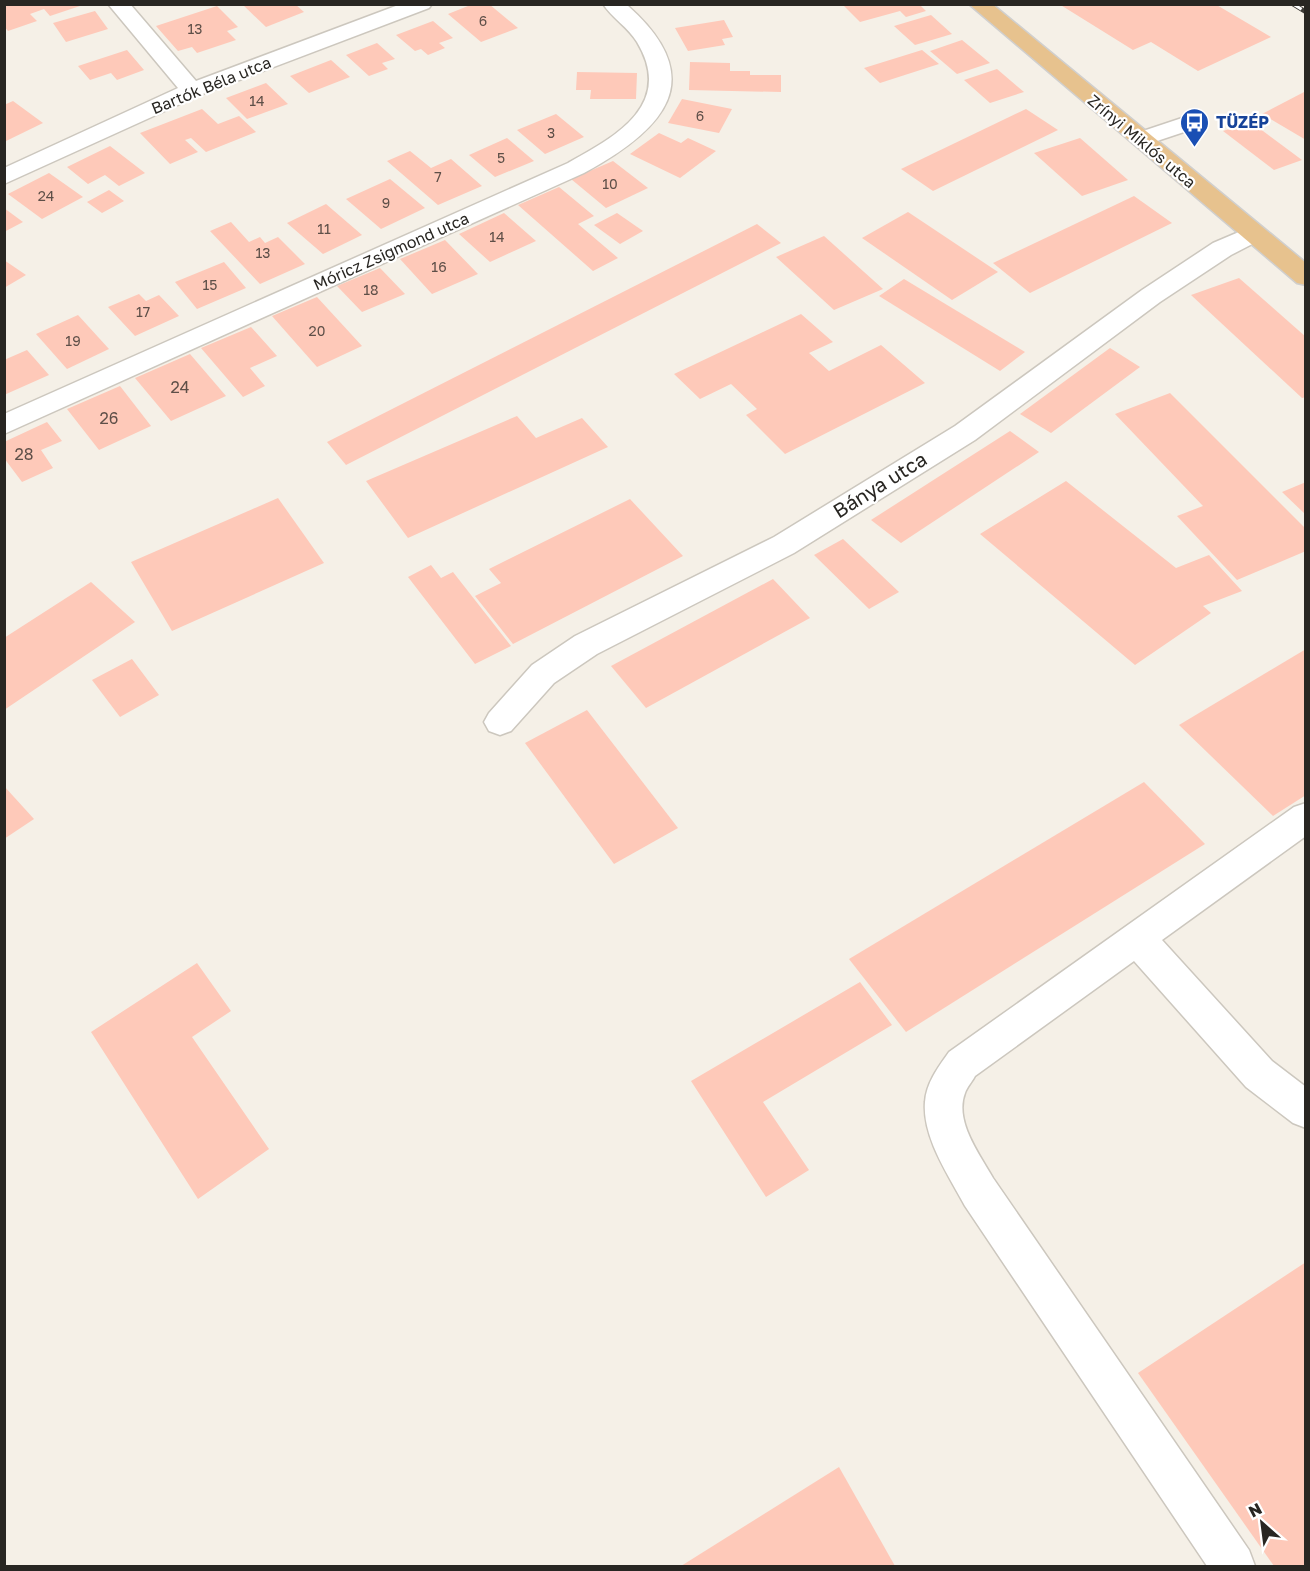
<svg xmlns="http://www.w3.org/2000/svg" width="1310" height="1571" font-family="'Golos Text',sans-serif">
  <style>
    .building { fill: #fec9b9 }
    .lines { fill: none; stroke-linecap: round; stroke-linejoin: round }
    .minor-casing { stroke: #ccc7be; stroke-width: 3 }
    .major-casing { stroke: #d0cfce; stroke-width: 3 }
    .minor { fill: #fff; fill-rule: evenodd }
    .major { fill: #e7c28e; fill-rule: evenodd }
    .rail-casing { stroke: #3d3b36; stroke-width: 4.5 }
    .rail { stroke: #fff; stroke-width: 3; stroke-dasharray: 10; stroke-linecap: butt }
    .labels { text-anchor: middle; stroke-width: 4.5; stroke-linejoin: round; paint-order: stroke }
    .far-number-label { font-size: 14px; fill: #5e4f48 }
    .far-street-label { font-size: 16px; fill: #282622; stroke: #fff }
    .far-transit-label { font-size: 16px; font-weight: bold; fill: #164399; stroke: #fff; text-anchor: start }
    .number-label { font-size: 16px; fill: #5e4f48 }
    .street-label { font-size: 20px; fill: #282622; stroke: #fff }
  </style>
  <rect width="100%" height="100%" fill="#f5f0e7"/>
  <g class="building">
    <path d="M11 4H83V5L50 16 44 9 30 14 37 21 8 31 4 26V7Z"/>
    <path d="M242 4H295L304 12 266 27Z"/>
    <path d="M473 4H489L518 28 481 42 448 14Z"/>
    <path d="M842 4H919L926 11 906 17 900 11 860 22Z"/>
    <path d="M1059 4H1215L1271 37 1198 71 1151 42 1133 50Z"/>
    <path d="M217 6 238 27 227 31 236 40 197 53 192 47 178 51 156 26Z"/>
    <path d="M95 11 108 29 66 42 53 23Z"/>
    <path d="M931 15 952 34 915 45 894 26Z"/>
    <path d="M724 20 733 37 722 39 725 45 688 51 675 28Z"/>
    <path d="M433 21 453 38 439 43 445 48 428 55 421 49 415 51 396 35Z"/>
    <path d="M962 40 990 63 957 74 930 51Z"/>
    <path d="M377 43 395 59 382 63 388 69 369 76 346 55Z"/>
    <path d="M127 50 144 70 117 80 111 73 90 80 78 66Z"/>
    <path d="M922 50 939 64 880 83 864 68Z"/>
    <path d="M331 60 350 77 309 93 290 76Z"/>
    <path d="M690 62 730 63V71H750V75H781V92L689 90Z"/>
    <path d="M997 69 1024 92 990 103 964 80Z"/>
    <path d="M577 72 637 73 636 99H590L591 90H576Z"/>
    <path d="M266 83 288 104 247 119 226 98Z"/>
    <path d="M1306 91V140L1262 114Z"/>
    <path d="M682 99 732 109 719 133 668 123Z"/>
    <path d="M13 101 43 123 4 142V105Z"/>
    <path d="M202 109 218 124 239 116 256 132 206 152 191 138 185 140 198 152 170 164 140 133Z"/>
    <path d="M1026 109 1058 130 933 191 901 169Z"/>
    <path d="M556 114 584 137 545 154 517 130Z"/>
    <path d="M1251 122 1302 160 1274 170 1223 131Z"/>
    <path d="M659 133 681 143 688 138 716 151 680 178 630 154Z"/>
    <path d="M507 138 534 161 495 177 469 155Z"/>
    <path d="M1080 138 1128 180 1082 196 1034 153Z"/>
    <path d="M110 146 145 173 119 186 105 175 88 184 67 167Z"/>
    <path d="M410 151 431 168 451 159 482 186 438 205 387 161Z"/>
    <path d="M613 161 648 188 606 208 571 179Z"/>
    <path d="M49 173 83 197 42 219 8 194Z"/>
    <path d="M390 179 425 208 381 229 346 199Z"/>
    <path d="M559 187 594 216 578 224 618 258 593 271 518 205Z"/>
    <path d="M109 190 124 201 102 213 87 202Z"/>
    <path d="M1134 196 1172 223 1030 293 993 263Z"/>
    <path d="M326 204 362 235 323 254 287 223Z"/>
    <path d="M4 208 23 222 4 232Z"/>
    <path d="M908 212 998 272 952 300 862 238Z"/>
    <path d="M504 213 536 241 490 262 459 234Z"/>
    <path d="M617 213 643 231 620 244 594 225Z"/>
    <path d="M231 222 249 242 260 237 265 243 278 237 305 264 260 284 210 231Z"/>
    <path d="M757 224 781 243 346 465 327 442Z"/>
    <path d="M824 236 883 289 834 310 776 257Z"/>
    <path d="M445 240 478 274 432 294 400 259Z"/>
    <path d="M4 260 26 275 4 288Z"/>
    <path d="M224 262 246 288 197 309 175 282Z"/>
    <path d="M380 268 405 294 362 312 337 286Z"/>
    <path d="M1239 278 1306 337V397L1302 398 1191 295Z"/>
    <path d="M904 279 1025 352 1000 371 879 296Z"/>
    <path d="M139 294 146 301 159 295 179 316 135 336 108 307Z"/>
    <path d="M317 297 362 346 317 367 272 316Z"/>
    <path d="M801 314 833 342 809 353 829 371 881 345 925 383 785 454 746 415 757 409 731 384 700 399 674 374Z"/>
    <path d="M78 315 109 349 67 369 36 334Z"/>
    <path d="M251 327 277 356 250 368 265 386 243 397 201 348Z"/>
    <path d="M1110 348 1140 367 1051 433 1020 414Z"/>
    <path d="M27 350 49 375 4 395V360Z"/>
    <path d="M190 354 226 396 171 421 135 378Z"/>
    <path d="M120 386 151 426 99 450 67 409Z"/>
    <path d="M1170 393 1306 529V551L1237 580 1177 516 1203 506 1115 414Z"/>
    <path d="M517 416 536 438 582 418 608 447 408 538 366 481Z"/>
    <path d="M47 422 62 441 41 450 53 468 22 482 4 458V442Z"/>
    <path d="M1010 431 1039 452 901 543 871 520Z"/>
    <path d="M1066 481 1176 568 1209 555 1242 591 1203 606 1211 613 1135 665 980 534Z"/>
    <path d="M1306 482V515L1282 492Z"/>
    <path d="M278 498 324 563 172 631 131 562Z"/>
    <path d="M630 499 683 556 513 644 475 596 501 583 489 569Z"/>
    <path d="M843 539 899 592 869 609 814 555Z"/>
    <path d="M431 565 441 578 453 572 511 646 475 664 408 577Z"/>
    <path d="M773 579 810 618 646 708 611 666Z"/>
    <path d="M91 582 135 622 4 710V638Z"/>
    <path d="M1306 649V795L1273 816 1179 725Z"/>
    <path d="M132 659 159 695 120 717 92 680Z"/>
    <path d="M587 710 678 828 614 864 525 743Z"/>
    <path d="M1144 782 1205 844 906 1032 849 959Z"/>
    <path d="M4 786 34 819 4 839Z"/>
    <path d="M197 963 231 1011 192 1037 269 1149 198 1199 91 1032Z"/>
    <path d="M860 982 892 1025 763 1102 809 1170 766 1197 691 1081Z"/>
    <path d="M1306 1262V1566H1274L1138 1373Z"/>
    <path d="M839 1467 895 1566H681Z"/>
  </g>
  <g class="lines">
    <defs>
      <g id="minor">
        <path d="M108 4H130L196 81 401 4H432L429 8 200 95 4 184V168L178 88Z"/>
        <path d="M603 4 627 5C712 80 663 130 584 173L4 434V414L568 163C615 137 675 105 637 42 628 27 612 18 603 4Z"/>
        <path d="M1185 117 1193 119 1196 124 1193 129 1142 146 1134 144 1130 139 1134 134Z"/>
        <path d="M1253 226 1262 229 1265 234 1262 239 1231 255 1160 302 975 440 794 553 597 654 554 683 511 731 500 735 489 731 484 722 489 713 532 665 575 636 774 537 955 426 1142 290 1213 243Z"/>
        <path d="M1306 803V836L1162 940 1272 1061 1306 1087V1128L1293 1123 1246 1087 1134 961 975 1076C972 1082 967 1087 965 1093 954 1121 980 1155 993 1178L1249 1550 1255 1566H1207L965 1206C949 1176 922 1137 925 1102 926 1083 939 1066 949 1052L1294 807Z"/>
      </g>
      <path id="major" d="M969 4H992L1306 263V285L1297 283Z"/>
    </defs>
    <use href="#minor" class="minor-casing"/>
    <use href="#major" class="major-casing"/>
    <use href="#minor" class="minor"/>
    <use href="#major" class="major"/>
    <defs>
      <path id="rail" d="M1293 4 1306 12"/>
    </defs>
    <use href="#rail" class="rail-casing"/>
    <use href="#rail" class="rail"/>
  </g>
  <defs>
    <symbol id="bus-pin" viewBox="-11 -11 22 30"><path d="M0 17L-7.5 6A9.5 9.5 0 1 1 7.5 6Z" fill="#1a4fb4" stroke="#fff"/><path d="M-5-6H5V4H4V6H2V4H-2V6H-4V4H-5ZM-3.5-4V0h7V-4ZM-3.5 1.2v1.5H-2V1.2ZM2 1.2v1.5H3.5V1.2Z" fill="#fff"/></symbol>
  </defs>
  <g fill-rule="evenodd">
    <use href="#bus-pin" x="1178" y="106" width="33" height="45"/>
  </g>
  <g class="labels">
    <g class="far-number-label">
      <text x="483" y="26">6</text>
      <text x="195" y="34">13</text>
      <text x="257" y="106">14</text>
      <text x="700" y="121">6</text>
      <text x="551" y="138">3</text>
      <text x="501" y="163">5</text>
      <text x="438" y="182">7</text>
      <text x="610" y="189">10</text>
      <text x="46" y="201">24</text>
      <text x="386" y="208">9</text>
      <text x="324" y="234">11</text>
      <text x="497" y="242">14</text>
      <text x="263" y="258">13</text>
      <text x="439" y="272">16</text>
      <text x="210" y="290">15</text>
      <text x="371" y="295">18</text>
      <text x="143" y="317">17</text>
      <text x="317" y="336">20</text>
      <text x="73" y="346">19</text>
    </g>
    <g class="far-street-label">
      <text transform="translate(211 85) rotate(-22)" y="6">Bartók Béla utca</text>
      <text transform="translate(1142 141) rotate(40)" y="6">Zrínyi Miklós utca</text>
      <text transform="translate(391 251) rotate(-24)" y="6">Móricz Zsigmond utca</text>
    </g>
    <g class="far-transit-label">
      <text x="1216" y="128">TÜZÉP</text>
    </g>
    <g class="number-label">
      <text x="180" y="393">24</text>
      <text x="109" y="424">26</text>
      <text x="24" y="460">28</text>
    </g>
    <g class="street-label">
      <text transform="translate(880 485) rotate(-32)" y="7">Bánya utca</text>
    </g>
  </g>
  <rect width="1310" height="1571" fill="none" stroke="#282622" stroke-width="12"/>
  <g transform="translate(1262 1523) rotate(332)" stroke="#ffffff" stroke-width="4.5" paint-order="stroke">
  <path d="M0-4.5L10 22L0 15L-10 22Z" fill="#282622"/>
  <text y="-9" font-size="16" font-weight="bold" text-anchor="middle" fill="#282622">N</text>
  </g>
</svg>
